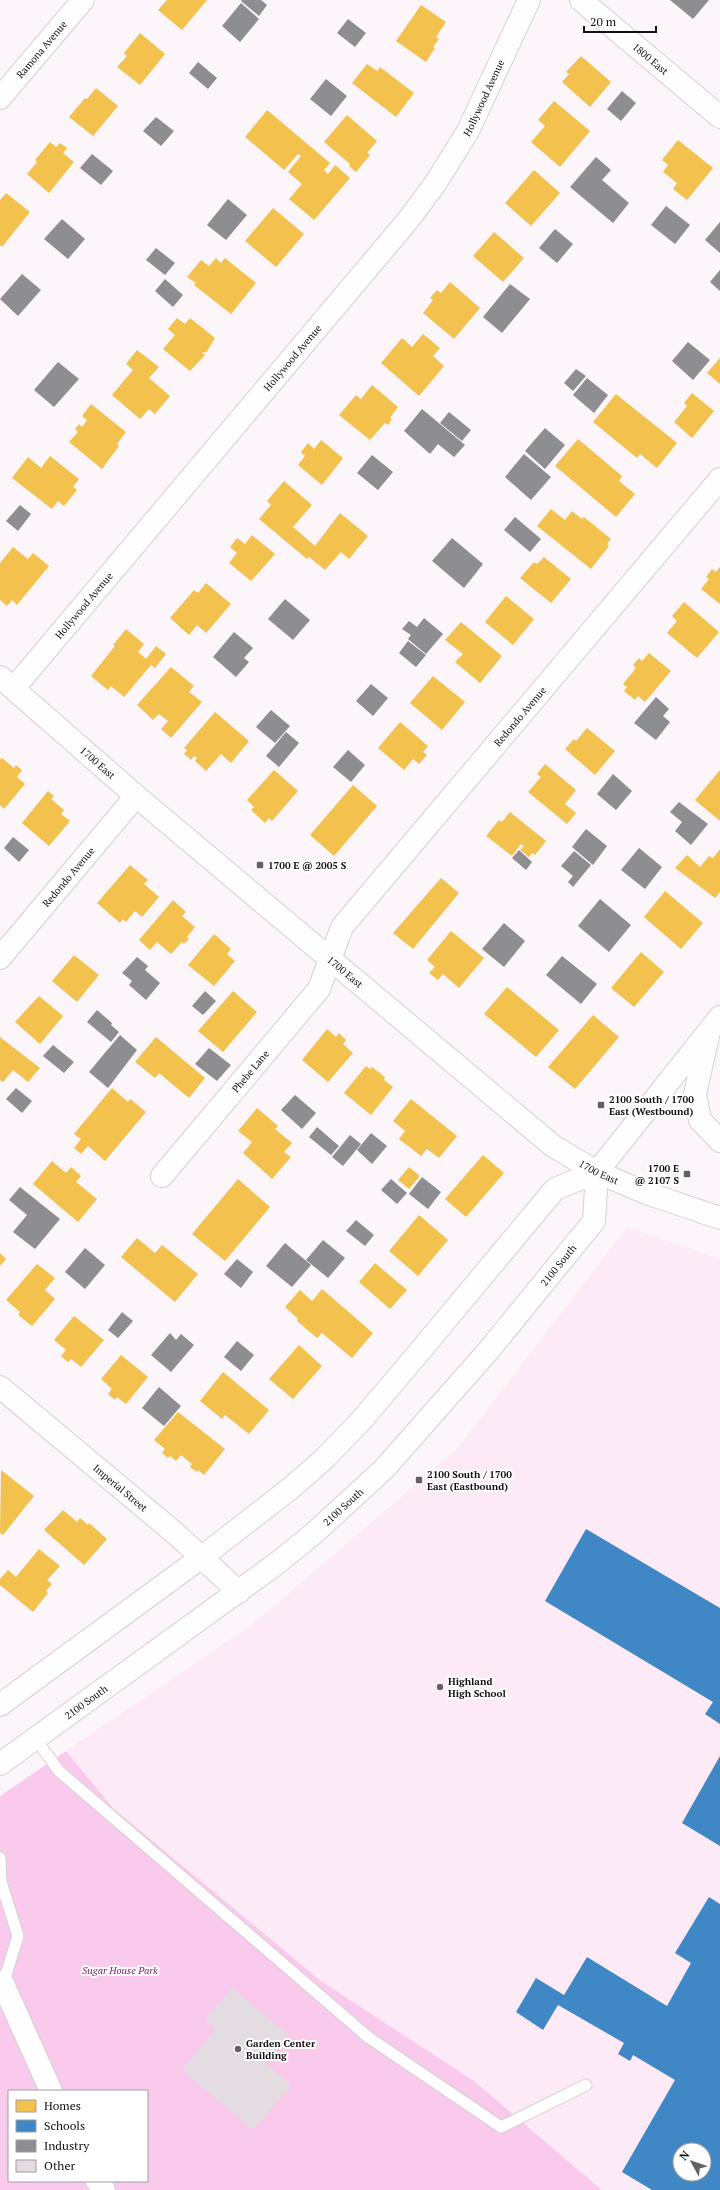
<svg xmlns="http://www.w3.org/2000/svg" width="720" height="2190" font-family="'PT Serif',serif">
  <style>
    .built { fill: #fdeaf7; fill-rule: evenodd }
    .green { fill: #f9caec; fill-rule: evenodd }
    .homes { fill: #f2c14e }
    .schools { fill: #3f88c5; fill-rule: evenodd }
    .industry { fill: #8d8d92 }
    .building { fill: #e3dce1 }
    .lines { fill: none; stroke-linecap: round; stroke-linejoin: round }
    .lane-casing { stroke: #d6cfd4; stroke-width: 13 }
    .street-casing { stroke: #d6cfd4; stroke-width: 24 }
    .secondary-casing { stroke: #d6cfd4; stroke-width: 24 }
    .lane { stroke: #fffefe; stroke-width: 11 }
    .street { stroke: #fffefe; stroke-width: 22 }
    .secondary { stroke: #fffefe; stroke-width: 22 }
    .poi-dot { fill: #665f64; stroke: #fff; stroke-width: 1.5 }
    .labels { text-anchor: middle; stroke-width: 4; stroke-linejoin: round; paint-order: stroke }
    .street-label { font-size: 10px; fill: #150e13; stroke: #fff }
    .poi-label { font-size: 10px; font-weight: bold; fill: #150e13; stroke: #fff; text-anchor: start }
    .park-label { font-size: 10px; font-style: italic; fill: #7e216b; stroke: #fff }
  </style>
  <rect width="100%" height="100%" fill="#fcf5fa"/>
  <path class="built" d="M627 1227 720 1259V2190H602L474 2081 321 1981 113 1808 66 1751 253 1624 457 1449ZM680 2150H704V2174H680Z"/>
  <path class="green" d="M66 1751 113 1808 321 1981 474 2081 602 2190H0V1796ZM9 2091H147V2181H9Z"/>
  <g class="homes">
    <path d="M167 0H207L182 30 158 10Z"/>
    <path d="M421 5 446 22 436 37 439 39 433 47 435 48 426 62 396 41Z"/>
    <path d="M140 33 165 54 140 85 117 67 127 56 124 53Z"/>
    <path d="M581 56 611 82 590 107 562 82 569 74 566 72Z"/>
    <path d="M367 64 377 71 380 67 414 93 396 117 352 83Z"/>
    <path d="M96 88 118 106 93 136 69 117 85 98 87 99Z"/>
    <path d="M554 101 590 131 560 167 531 142 545 126 538 120Z"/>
    <path d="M267 110 330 163 324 170 328 174 335 165 350 178 314 220 289 199 302 184 288 172 301 156 298 154 284 170 245 137Z"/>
    <path d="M347 115 377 141 367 153 370 155 356 172 349 166 350 164 324 142Z"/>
    <path d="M678 140 713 168 687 200 673 189 677 183 663 172 668 165 662 160Z"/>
    <path d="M50 142 56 147 60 143 67 148 63 153 74 162 49 193 27 174 37 162 35 160Z"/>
    <path d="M534 170 560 193 531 226 505 203Z"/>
    <path d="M6 193 30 212 2 247 0 245V200Z"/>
    <path d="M273 208 304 234 276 267 245 241Z"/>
    <path d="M494 232 524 258 503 282 473 256Z"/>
    <path d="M216 258 221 263 225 258 256 283 231 314 194 285 196 283 187 277 201 260 209 266Z"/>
    <path d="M450 282 480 308 454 339 423 313 433 300 430 298 437 290 441 293Z"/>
    <path d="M177 318 185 324 190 318 215 338 206 353 204 352 202 353 205 355 190 371 163 349 175 335 168 329Z"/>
    <path d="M423 334 440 348 433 356 444 366 419 396 381 363 402 338 412 347Z"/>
    <path d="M137 350 159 367 149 378 170 396 155 414 149 409 140 419 112 395 133 370 126 364Z"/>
    <path d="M720 358V384L707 373Z"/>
    <path d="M372 385 398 407 390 418 392 419 388 425 385 423 370 440 339 415 356 395 361 399Z"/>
    <path d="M692 393 714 411 692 438 674 422 687 406 684 403Z"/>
    <path d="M616 394 677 443 657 468 640 454 637 458 593 422Z"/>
    <path d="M91 404 126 432 117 444 119 446 102 469 69 442 78 432 75 429 79 424 82 427 87 420 82 416Z"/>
    <path d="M578 439 622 476 619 481 635 494 616 517 555 466Z"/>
    <path d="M321 440 343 458 322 485 298 465 305 456 301 452 308 443 314 449Z"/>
    <path d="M50 456 79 479 73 487 77 490 64 506 58 501 52 509 12 478 28 457 41 468Z"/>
    <path d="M284 481 312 505 293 527 315 546 340 513 368 536 349 559 341 552 325 570 309 557 307 559 259 519 271 505 267 501Z"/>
    <path d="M551 509 565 520 572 511 582 519 584 517 611 539 607 544 609 546 591 569 537 526Z"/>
    <path d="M252 535 275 554 251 581 229 563 237 553 230 547 237 538 245 544Z"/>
    <path d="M13 547 28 559 33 553 49 566 17 605 12 600 7 606 0 600V563Z"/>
    <path d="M544 557 571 579 551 603 520 578 534 562 537 564Z"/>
    <path d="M720 567V604L701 589 709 579 706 577 712 569 716 572Z"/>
    <path d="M206 583 231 604 206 633 197 625 189 635 170 618 194 590 198 593Z"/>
    <path d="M506 596 534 619 513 645 485 622Z"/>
    <path d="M684 602 719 632 697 658 667 633 677 621 672 616Z"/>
    <path d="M461 622 502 656 480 683 455 662 463 654 445 640Z"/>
    <path d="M126 629 144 644 138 652 146 659 156 646 166 654 155 668 151 665 124 697 111 686 108 690 91 676 115 646 113 645Z"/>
    <path d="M649 653 671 671 645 702 638 696 635 700 624 691 627 687 623 684 636 668 633 665 639 658 642 661Z"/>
    <path d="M171 667 194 686 189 692 202 702 171 738 161 729 168 721 159 714 153 720 137 705Z"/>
    <path d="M433 676 465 702 442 730 410 703Z"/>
    <path d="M215 712 249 741 231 763 221 754 206 771 195 761 197 758 194 756 191 760 184 754 187 750 184 748Z"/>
    <path d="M400 722 428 746 423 752 427 755 419 764 413 759 404 770 378 748Z"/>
    <path d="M587 728 615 751 595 775 565 749 574 739 576 741Z"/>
    <path d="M2 758 14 768 16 765 22 770 17 777 25 784 4 809 0 805V760Z"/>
    <path d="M545 764 576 790 565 804 576 813 567 824 528 792 541 777 537 774Z"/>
    <path d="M274 770 298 791 272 821 269 818 265 823 251 810 254 807 247 800Z"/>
    <path d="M720 770V821L695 800Z"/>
    <path d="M353 785 377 806 334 856 310 835Z"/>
    <path d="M48 791 54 796 51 799 64 810 61 814 70 821 49 846 22 823Z"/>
    <path d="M510 812 546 841 535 855 532 853 529 857 520 850 524 846 521 844 512 856 486 836 499 820 502 822Z"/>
    <path d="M720 849V892L715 898 675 868 687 855 700 867 709 856 713 858Z"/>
    <path d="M130 865 148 880 144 884 159 897 142 917 135 911 126 922 123 919 120 923 97 903Z"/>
    <path d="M441 878 459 893 413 949 393 933Z"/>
    <path d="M665 891 703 923 681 949 644 917Z"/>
    <path d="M173 900 186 912 182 916 195 927 187 937 189 939 184 944 182 942 171 954 157 942 150 950 139 940Z"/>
    <path d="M451 931 484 958 459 988 443 974 438 980 429 973 435 967 427 960Z"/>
    <path d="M214 934 231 949 227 954 235 961 214 986 188 965Z"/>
    <path d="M641 952 664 972 634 1007 611 988Z"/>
    <path d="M74 955 99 975 77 1002 52 981Z"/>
    <path d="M507 987 559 1030 536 1057 484 1014Z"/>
    <path d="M233 991 257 1012 223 1052 198 1031Z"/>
    <path d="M39 996 63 1016 40 1044 15 1022Z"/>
    <path d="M593 1015 619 1037 575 1089 548 1067Z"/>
    <path d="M327 1029 336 1037 339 1033 346 1040 343 1044 353 1053 328 1082 302 1060Z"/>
    <path d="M0 1037 40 1068 28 1082 13 1070 3 1082 0 1080Z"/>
    <path d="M156 1037 205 1078 189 1098 159 1073 155 1078 135 1062Z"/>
    <path d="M366 1066 370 1069 372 1067 385 1077 384 1080 393 1087 371 1115 344 1093Z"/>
    <path d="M112 1088 128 1102 130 1099 146 1112 105 1161 88 1146 81 1154 74 1148 81 1139 74 1134Z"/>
    <path d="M411 1099 457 1136 439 1158 427 1149 421 1156 399 1139 405 1131 393 1121Z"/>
    <path d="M257 1108 278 1126 275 1129 292 1143 284 1152 291 1157 272 1179 243 1153 252 1142 238 1131Z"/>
    <path d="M483 1155 504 1173 466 1217 445 1199Z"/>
    <path d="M52 1161 66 1173 71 1167 81 1176 76 1182 97 1199 78 1222 33 1184Z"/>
    <path d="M409 1167 420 1176 409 1189 398 1180Z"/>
    <path d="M238 1179 270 1207 225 1261 192 1234Z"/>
    <path d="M419 1215 448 1240 418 1276 389 1251Z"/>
    <path d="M137 1238 155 1253 162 1245 198 1274 175 1302 121 1257Z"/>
    <path d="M0 1253 6 1259 0 1266Z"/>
    <path d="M375 1263 407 1290 390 1309 359 1282Z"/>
    <path d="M37 1264 55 1278 45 1290 55 1299 32 1326 18 1315 20 1312 6 1300Z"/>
    <path d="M322 1289 373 1333 352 1358 322 1333 317 1338 297 1321 298 1319 285 1307 300 1290 312 1301Z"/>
    <path d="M74 1316 104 1340 81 1367 71 1359 68 1362 61 1356 66 1350 54 1340Z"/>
    <path d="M299 1345 322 1366 293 1399 269 1379Z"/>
    <path d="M121 1355 148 1377 126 1404 117 1397 115 1400 108 1394 112 1389 101 1379Z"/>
    <path d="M223 1372 269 1410 249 1434 225 1415 222 1419 200 1401Z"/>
    <path d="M178 1412 225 1449 204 1475 198 1470 197 1472 190 1467 192 1464 181 1455 176 1461 170 1456 168 1458 162 1453 165 1449 154 1440Z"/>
    <path d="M1 1470 34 1496 3 1535 0 1533Z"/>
    <path d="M63 1510 77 1522 80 1518 88 1525 89 1523 107 1539 84 1565 44 1530Z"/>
    <path d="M39 1549 60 1566 47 1580 52 1584 46 1591 48 1593 33 1612 0 1585V1579L8 1570 16 1577Z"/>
  </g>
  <g class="schools">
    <path d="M586 1529 720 1608V1724L705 1714 713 1702 545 1601Z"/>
    <path d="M720 1756V1846L682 1823Z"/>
    <path d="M709 1897 720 1904V2190H652L622 2172 675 2080 633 2055 630 2061 618 2054 624 2043 558 2005 543 2030 516 2012 536 1978 564 1995 587 1957 667 2006 691 1963 675 1953ZM680 2150H704V2174H680Z"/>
  </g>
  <g class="industry">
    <path d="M242 0H261L267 5 259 16 241 1Z"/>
    <path d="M670 0H709L693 19Z"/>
    <path d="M241 3 259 19 240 42 222 26Z"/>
    <path d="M348 19 366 33 355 47 337 33Z"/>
    <path d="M198 62 217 78 208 89 189 73Z"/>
    <path d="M326 79 347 96 331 116 310 99Z"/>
    <path d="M622 91 636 103 621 121 607 109Z"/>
    <path d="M156 117 174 131 161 146 143 131Z"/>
    <path d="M92 154 113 171 101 185 80 168Z"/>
    <path d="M596 157 611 170 602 180 629 203 613 223 570 187Z"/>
    <path d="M228 199 247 215 226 240 207 225Z"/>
    <path d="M666 206 690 225 675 244 651 225Z"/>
    <path d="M62 219 85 239 68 259 44 239Z"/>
    <path d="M720 222V253L705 240Z"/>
    <path d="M555 229 573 244 557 263 539 248Z"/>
    <path d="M156 248 175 263 165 275 146 260Z"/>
    <path d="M720 270V291L710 282Z"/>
    <path d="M22 274 41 290 18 316 0 299Z"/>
    <path d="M165 279 183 295 173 307 155 291Z"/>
    <path d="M510 284 530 299 502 333 483 317Z"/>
    <path d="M688 342 710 360 693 380 672 361Z"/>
    <path d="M58 362 79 379 54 407 34 390Z"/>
    <path d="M576 369 586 376 573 391 564 383Z"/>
    <path d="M587 378 608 395 594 413 573 395Z"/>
    <path d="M422 409 465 445 454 457 438 444 430 454 404 431Z"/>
    <path d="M449 412 471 430 462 441 440 423Z"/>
    <path d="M545 428 565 445 545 469 525 451Z"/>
    <path d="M524 454 551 477 531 500 505 477Z"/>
    <path d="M372 455 393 472 378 490 357 473Z"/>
    <path d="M20 505 31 514 18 531 6 521Z"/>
    <path d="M515 517 541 539 530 552 504 530Z"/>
    <path d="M452 538 483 564 464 588 432 561Z"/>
    <path d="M285 599 310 620 293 640 268 619Z"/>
    <path d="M424 618 443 634 426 654 408 639 411 635 402 629 409 621 417 627Z"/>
    <path d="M234 632 253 648 244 658 249 662 236 677 213 657Z"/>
    <path d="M408 641 426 655 416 667 399 653Z"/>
    <path d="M371 684 388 698 373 716 356 701Z"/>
    <path d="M656 697 669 709 663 716 670 722 656 740 634 723Z"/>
    <path d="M271 710 290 726 275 743 256 727Z"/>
    <path d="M286 732 299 743 279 767 266 756Z"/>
    <path d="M348 750 365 765 351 782 333 767Z"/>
    <path d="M613 774 632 791 616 810 597 794Z"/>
    <path d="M679 802 708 824 691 845 675 831 682 822 670 812Z"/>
    <path d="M586 829 607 846 593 865 572 847Z"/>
    <path d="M13 837 29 850 19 862 4 848Z"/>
    <path d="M639 848 662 867 645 889 621 870Z"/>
    <path d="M519 850 532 862 526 870 512 858Z"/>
    <path d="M574 851 591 865 573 887 568 882 573 876 561 866Z"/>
    <path d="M600 899 631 925 609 952 578 926Z"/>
    <path d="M504 923 525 941 504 967 482 949Z"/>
    <path d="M562 956 597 984 581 1004 546 975Z"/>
    <path d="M137 957 148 966 145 970 160 983 146 1000 129 985 132 981 122 973Z"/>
    <path d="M205 991 216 1001 203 1015 192 1006Z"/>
    <path d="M97 1010 112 1023 111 1025 119 1032 111 1042 87 1022Z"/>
    <path d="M120 1035 137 1050 108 1088 89 1072 104 1054 116 1065 104 1054Z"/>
    <path d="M53 1045 74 1062 64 1073 43 1056Z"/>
    <path d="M209 1048 231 1065 217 1081 195 1064Z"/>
    <path d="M16 1088 32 1101 22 1113 6 1099Z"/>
    <path d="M295 1095 316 1113 302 1129 281 1110Z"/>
    <path d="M317 1127 339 1146 331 1155 309 1137Z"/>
    <path d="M371 1133 387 1146 372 1164 357 1150Z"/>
    <path d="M350 1135 361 1144 343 1166 332 1157Z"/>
    <path d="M422 1177 441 1192 428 1209 409 1194Z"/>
    <path d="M391 1179 407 1193 397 1204 381 1190Z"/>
    <path d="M20 1187 60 1219 35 1249 13 1232 27 1215 9 1200Z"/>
    <path d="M356 1220 374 1235 365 1246 346 1231Z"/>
    <path d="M323 1240 345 1258 328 1278 306 1260Z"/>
    <path d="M285 1243 311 1265 292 1287 266 1266Z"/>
    <path d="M85 1248 105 1265 85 1289 65 1272Z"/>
    <path d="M237 1259 253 1272 241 1288 224 1274Z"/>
    <path d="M122 1312 133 1321 118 1338 108 1330Z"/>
    <path d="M170 1333 176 1340 181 1334 194 1345 171 1372 151 1355Z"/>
    <path d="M237 1341 254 1355 241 1371 224 1357Z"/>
    <path d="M159 1387 181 1406 164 1426 142 1408Z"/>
  </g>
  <path class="building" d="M232 1988 288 2035 265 2063 291 2085 253 2130 182 2070 216 2029 205 2019Z"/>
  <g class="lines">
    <defs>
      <g id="lane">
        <path d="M35 1738 59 1771 368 2037 501 2127 586 2085"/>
        <path d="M0 1858 1 1882 18 1936 3 1984"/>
      </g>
      <g id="street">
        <path id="s1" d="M581 0 720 117"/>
        <path id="s2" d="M0 98 83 0"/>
        <path id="s3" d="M14 688 409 219 435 184 468 131 529 0"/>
        <path id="s4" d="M0 958 136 796"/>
        <path id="s5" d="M162 1176 319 989 342 927 720 479"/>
        <path id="s6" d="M0 1387 176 1534 239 1592"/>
        <path d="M0 1982 3 1984 51 2091"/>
        <path d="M97 2181 104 2190"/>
      </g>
      <g id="secondary">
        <path id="s7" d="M0 677 136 796 553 1146 597 1172 646 1193 720 1218"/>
        <path d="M708 1036 695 1094 700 1120 720 1141"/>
        <path d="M0 1705 202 1557 291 1488 324 1459 359 1423 405 1369 555 1189 597 1172 720 1017"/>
        <path id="s8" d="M0 1764 276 1564 312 1535 384 1469 489 1350 594 1221 597 1172"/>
      </g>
    </defs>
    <use href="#lane" class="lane-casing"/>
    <use href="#street" class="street-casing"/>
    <use href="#secondary" class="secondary-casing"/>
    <use href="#lane" class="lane"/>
    <use href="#street" class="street"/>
    <use href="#secondary" class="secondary"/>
  </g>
  <g class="poi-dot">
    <rect x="256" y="861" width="8" height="8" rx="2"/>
    <rect x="597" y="1101" width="8" height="8" rx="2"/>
    <rect x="683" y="1170" width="8" height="8" rx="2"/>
    <rect x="415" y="1476" width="8" height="8" rx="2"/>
    <circle cx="440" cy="1687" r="4"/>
    <circle cx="238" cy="2049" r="4"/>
  </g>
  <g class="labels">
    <g class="street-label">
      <text dy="4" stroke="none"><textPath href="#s2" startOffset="64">Ramona Avenue</textPath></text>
      <text dy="4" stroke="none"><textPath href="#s1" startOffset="91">1800 East</textPath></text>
      <text dy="4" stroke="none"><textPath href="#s3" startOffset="756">Hollywood Avenue</textPath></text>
      <text dy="4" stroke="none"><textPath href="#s3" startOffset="432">Hollywood Avenue</textPath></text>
      <text dy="4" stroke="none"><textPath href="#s3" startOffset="108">Hollywood Avenue</textPath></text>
      <text dy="4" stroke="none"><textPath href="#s5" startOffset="586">Redondo Avenue</textPath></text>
      <text dy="4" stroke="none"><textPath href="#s7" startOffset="130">1700 East</textPath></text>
      <text dy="4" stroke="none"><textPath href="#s4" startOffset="106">Redondo Avenue</textPath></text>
      <text dy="4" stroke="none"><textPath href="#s7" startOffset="454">1700 East</textPath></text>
      <text dy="4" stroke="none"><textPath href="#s5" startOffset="137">Phebe Lane</textPath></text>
      <text dy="4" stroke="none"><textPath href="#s7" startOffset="778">1700 East</textPath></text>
      <text dy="4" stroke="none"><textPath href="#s8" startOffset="753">2100 South</textPath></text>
      <text dy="4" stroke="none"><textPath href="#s6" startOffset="157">Imperial Street</textPath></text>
      <text dy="4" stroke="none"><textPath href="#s8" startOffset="429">2100 South</textPath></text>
      <text dy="4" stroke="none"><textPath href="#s8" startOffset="106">2100 South</textPath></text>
    </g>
    <g class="poi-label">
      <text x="268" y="869">1700 E @ 2005 S</text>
      <text x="609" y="1103">2100 South / 1700<tspan x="609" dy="12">East (Westbound)</tspan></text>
      <text x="679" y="1172" text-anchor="end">1700 E<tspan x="679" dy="12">@ 2107 S</tspan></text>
      <text x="427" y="1478">2100 South / 1700<tspan x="427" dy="12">East (Eastbound)</tspan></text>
      <text x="448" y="1685">Highland<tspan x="448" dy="12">High School</tspan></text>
      <text x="246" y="2047">Garden Center<tspan x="246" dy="12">Building</tspan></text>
    </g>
    <g class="park-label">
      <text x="120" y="1974">Sugar House Park</text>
    </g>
  </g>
  <rect x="8" y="2090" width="140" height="92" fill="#ffffff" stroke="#a19fa1"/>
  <rect x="16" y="2100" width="20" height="12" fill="#f2c14e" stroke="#a19fa1"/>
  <text x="44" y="2110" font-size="12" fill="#150e13">Homes</text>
  <rect x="16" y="2120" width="20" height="12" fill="#3f88c5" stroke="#a19fa1"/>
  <text x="44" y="2130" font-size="12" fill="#150e13">Schools</text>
  <rect x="16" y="2140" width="20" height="12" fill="#8d8d92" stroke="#a19fa1"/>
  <text x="44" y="2150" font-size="12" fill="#150e13">Industry</text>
  <rect x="16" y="2160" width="20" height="12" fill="#e3dce1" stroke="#a19fa1"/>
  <text x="44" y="2170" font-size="12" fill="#150e13">Other</text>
  <g transform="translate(692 2162) rotate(310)"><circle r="19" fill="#ffffff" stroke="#a19fa1"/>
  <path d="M0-3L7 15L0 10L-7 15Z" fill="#665f64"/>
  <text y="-6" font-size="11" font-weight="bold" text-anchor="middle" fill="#150e13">N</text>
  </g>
  <path d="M584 26v6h72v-6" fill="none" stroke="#150e13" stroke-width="2"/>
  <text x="590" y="26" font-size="12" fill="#150e13" stroke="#ffffff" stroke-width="3" paint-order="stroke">20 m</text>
</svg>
